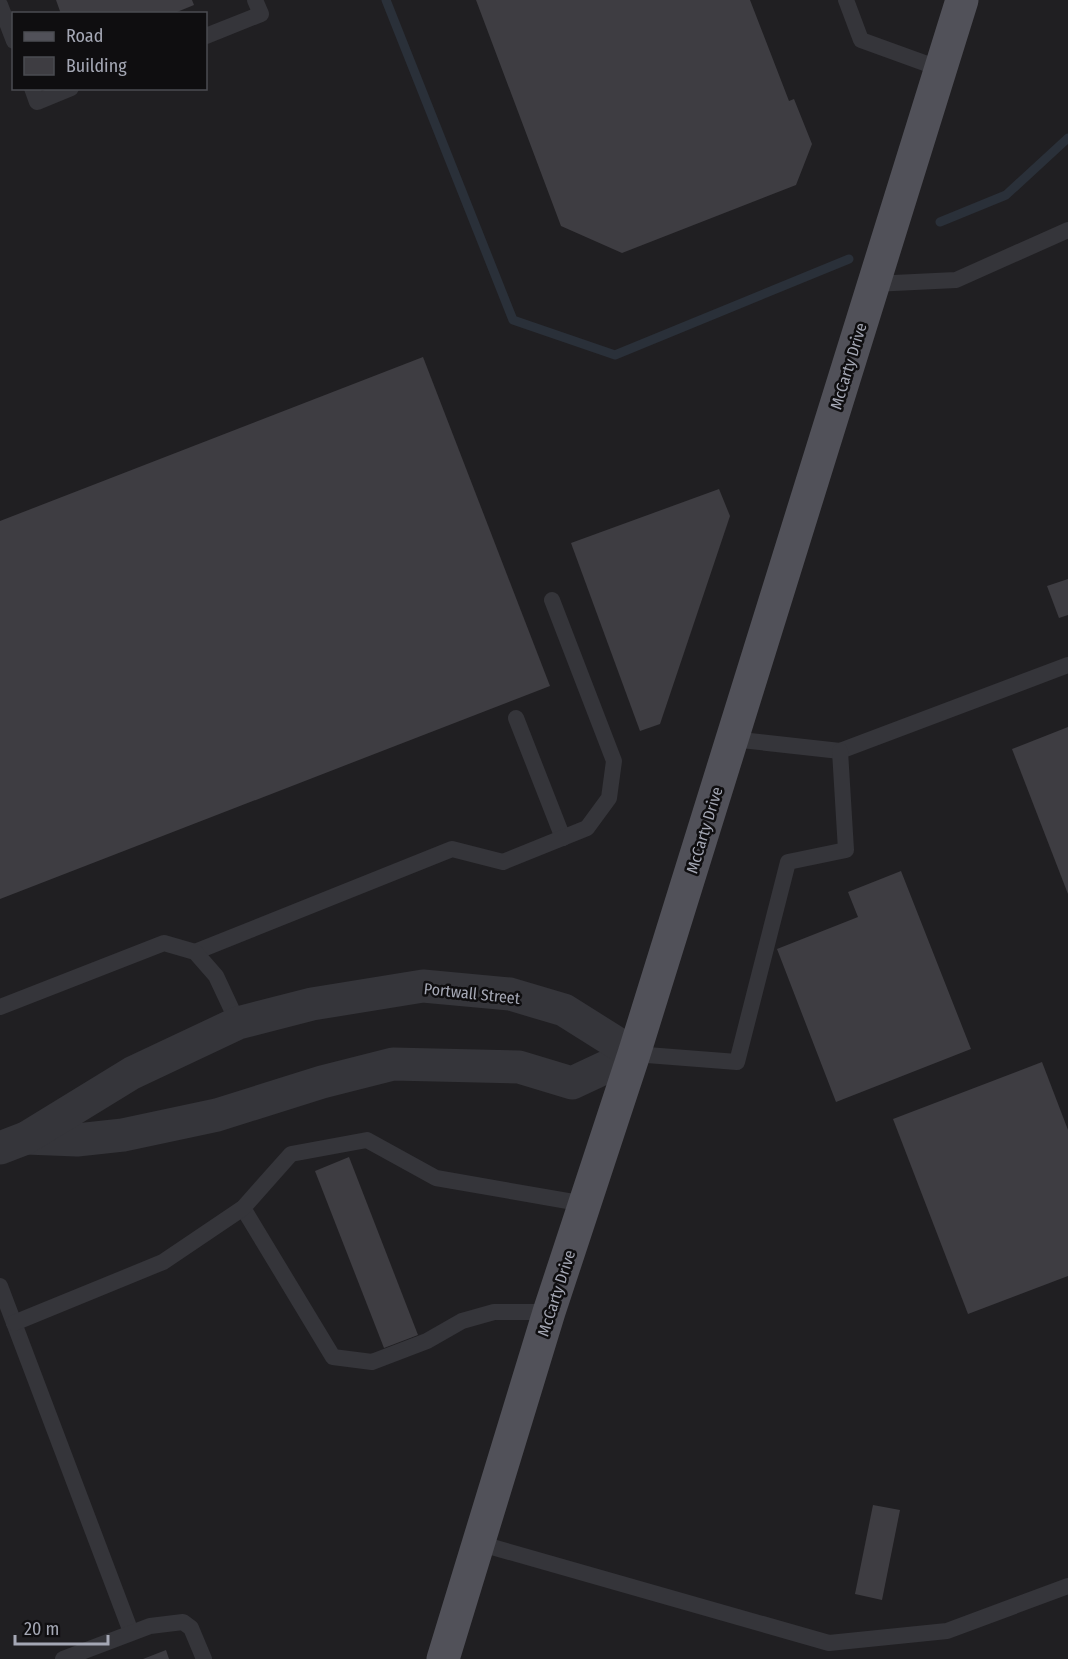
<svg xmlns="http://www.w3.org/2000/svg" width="1068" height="1659" font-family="'Fira Sans Condensed',sans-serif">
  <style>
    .built { fill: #201f22; fill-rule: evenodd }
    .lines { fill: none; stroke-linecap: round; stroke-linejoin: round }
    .stream { stroke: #2a3039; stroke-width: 9 }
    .building { fill: #3e3d42 }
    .service { stroke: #35353a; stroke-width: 16 }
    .minor { stroke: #35353a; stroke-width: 33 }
    .primary { stroke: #515159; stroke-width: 33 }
    .labels { text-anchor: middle; stroke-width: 5; stroke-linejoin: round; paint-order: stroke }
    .street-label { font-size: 16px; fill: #a5a8b5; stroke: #0f0e10 }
  </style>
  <rect width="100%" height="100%" fill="#141315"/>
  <path class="built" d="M0 0H1068V1659H0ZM14 14H206V88H14Z"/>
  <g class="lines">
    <g class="stream">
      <path d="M386 0 513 320 615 355 849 259"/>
      <path d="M940 222 1006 195 1068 138"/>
    </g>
  </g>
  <g class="building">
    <path d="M56 0H192L194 5 172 14H61Z"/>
    <path d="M476 0H750L789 101 794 99 812 144 796 185 622 253 561 226Z"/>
    <path d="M423 357 550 686 0 899V521Z"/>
    <path d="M719 489 730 516 660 724 640 731 571 543Z"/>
    <path d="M1068 579V615L1059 618 1047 586Z"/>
    <path d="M1068 727V894L1012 749Z"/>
    <path d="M901 871 971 1049 836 1102 777 949 858 917 848 892Z"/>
    <path d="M1042 1062 1068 1130V1276L968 1314 893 1119Z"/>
    <path d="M349 1157 418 1335 384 1348 315 1171Z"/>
    <path d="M873 1505 900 1510 882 1600 855 1594Z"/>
    <path d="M166 1650 169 1659H143Z"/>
  </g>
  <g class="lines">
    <g class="service">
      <path d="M846 0 861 40 941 69"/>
      <path d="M0 5 14 41"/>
      <path d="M206 36 261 14 255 0"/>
      <path d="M32 88 37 102 71 88"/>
      <path d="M873 284 956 280 1068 230"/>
      <path d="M516 718 563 838"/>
      <path d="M732 739 840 751 1068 665"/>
      <path d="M195 952 452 849 503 862 587 828 609 798 614 761 552 600"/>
      <path d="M0 1007 164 943 195 952 216 976 238 1023"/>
      <path d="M634 1054 737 1062 788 862 846 850 840 751"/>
      <path d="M243 1208 333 1357 372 1362 427 1341 462 1321 494 1312H549"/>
      <path d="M0 1286 131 1632"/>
      <path d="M14 1323 163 1262 243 1208 291 1154 367 1140 436 1178 585 1204"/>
      <path d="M478 1543 829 1643 947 1631 1068 1586"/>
      <path d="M63 1659 150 1626 183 1622 191 1628 204 1659"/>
    </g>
    <g class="minor">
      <path d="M26 1138 77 1140 123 1135 217 1115 322 1082 393 1064 519 1067 572 1083 634 1054"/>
      <path d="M0 1148 26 1138 132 1073 238 1023 312 1004 423 986 510 994 564 1010 634 1054"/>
    </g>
    <path class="primary" d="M443 1659 549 1312 634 1054 962 0"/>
  </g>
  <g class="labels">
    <g class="street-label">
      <text transform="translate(848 366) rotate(-73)" y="6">McCarty Drive</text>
      <text transform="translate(704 830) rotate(-73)" y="6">McCarty Drive</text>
      <text transform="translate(472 993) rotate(6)" y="6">Portwall Street</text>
      <text transform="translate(556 1293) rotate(-72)" y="6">McCarty Drive</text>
    </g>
  </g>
  <rect x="12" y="12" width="195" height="78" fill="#0f0e10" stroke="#4b4c52" stroke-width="1.5"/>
  <rect x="24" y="32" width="30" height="9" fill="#515159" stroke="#4b4c52" stroke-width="1.5"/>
  <text x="66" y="42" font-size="18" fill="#a5a8b5">Road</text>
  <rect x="24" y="57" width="30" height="18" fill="#3e3d42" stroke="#4b4c52" stroke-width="1.5"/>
  <text x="66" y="72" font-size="18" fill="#a5a8b5">Building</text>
  <path d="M15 1635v9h93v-9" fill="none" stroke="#a5a8b5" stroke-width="3"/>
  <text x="24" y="1635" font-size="18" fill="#a5a8b5" stroke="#0f0e10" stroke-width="4.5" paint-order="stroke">20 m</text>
</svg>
